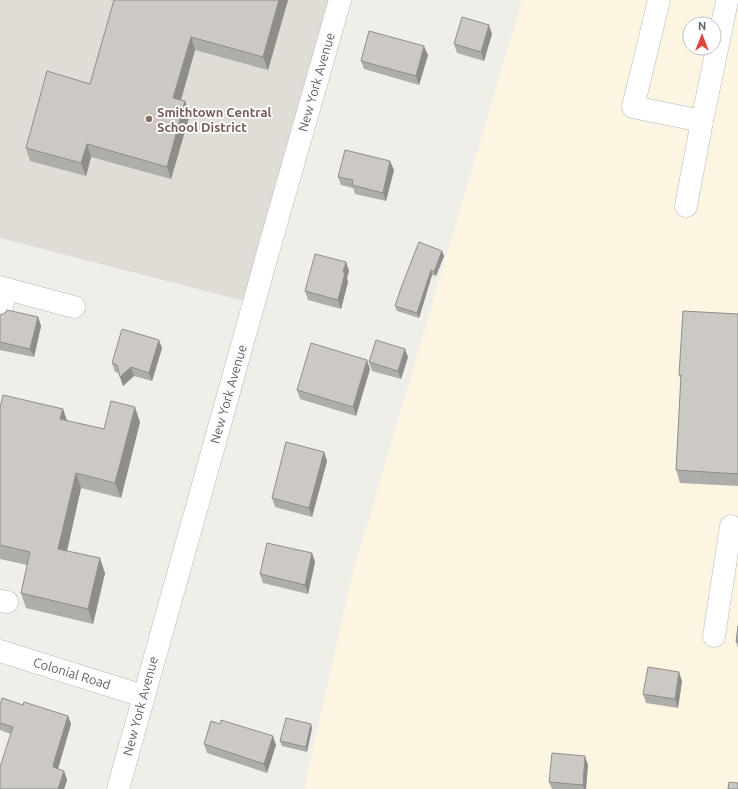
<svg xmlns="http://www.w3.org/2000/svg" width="738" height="789" font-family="Ubuntu,sans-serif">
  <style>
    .commercial { fill: #fcf5e2; fill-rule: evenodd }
    .education { fill: #e0ddd7 }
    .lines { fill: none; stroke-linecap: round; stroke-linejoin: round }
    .minor-casing { stroke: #b5b8bc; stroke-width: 23 }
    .minor { stroke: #fff; stroke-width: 22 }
    .wall { fill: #afada9 }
    .shaded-wall { fill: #8f8d8a }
    .building { fill: #ccc9c5; stroke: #8f8d8a }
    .education-dot { fill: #8d6e63; stroke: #fff; stroke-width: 1.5 }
    .labels { text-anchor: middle; stroke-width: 3.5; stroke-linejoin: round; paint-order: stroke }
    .street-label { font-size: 13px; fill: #5f6367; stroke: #fff }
    .education-label { font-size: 13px; font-weight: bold; fill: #785e54; stroke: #fff; text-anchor: start }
  </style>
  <rect width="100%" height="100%" fill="#f0eee8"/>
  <path class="commercial" d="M522 0H738V789H304L352 576ZM690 24H714V48H690Z"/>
  <path class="education" d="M0 0H330L248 302 0 238Z"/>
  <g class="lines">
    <defs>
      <g id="minor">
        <path d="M659 0 633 107 702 121 727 1"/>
        <path d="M686 206 702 121"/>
        <path d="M0 287 7 289 0 312"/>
        <path d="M7 289 74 307"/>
        <path d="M0 601 7 602"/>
        <path d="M714 636 731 526"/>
        <path d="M0 651 143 696"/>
        <path d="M118 789 272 238 340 0"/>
      </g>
    </defs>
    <use href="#minor" class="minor-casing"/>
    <use href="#minor" class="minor"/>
  </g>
  <g class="wall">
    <path d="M114 0H288L268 70 195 50 181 100 185 101 190 114 171 179 91 157 86 176 30 161 26 148 90 84Z"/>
    <path d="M492 34 484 61 457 53 454 44Z"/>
    <path d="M428 55 419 85 364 69 361 61Z"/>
    <path d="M394 170 386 201 355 194 353 188 341 185 338 177Z"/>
    <path d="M442 251 444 256 436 276 432 275 419 318 397 311 395 306Z"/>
    <path d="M346 262 349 271 347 278 348 282 341 309 308 300 305 291Z"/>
    <path d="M738 314V486L680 483 676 470 681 379 679 375Z"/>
    <path d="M0 315 38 317 41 326 34 357 0 350Z"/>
    <path d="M162 348 152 381 134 376 123 386 119 373 115 372 112 363Z"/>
    <path d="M408 357 401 379 372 371 369 362Z"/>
    <path d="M370 369 356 416 300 399 297 390Z"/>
    <path d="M0 408 63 409 67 421 104 429 140 422 121 498 81 488 67 551 105 573 93 624 26 608 21 593 27 565 0 559Z"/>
    <path d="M324 452 327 461 312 517 275 507 272 498Z"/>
    <path d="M312 553 315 562 308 594 263 583 260 574Z"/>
    <path d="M738 626V648L736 642Z"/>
    <path d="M682 681 678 708 646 703 643 694Z"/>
    <path d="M23 705 68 716 71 724 58 769 64 771 67 780 64 789H0L11 734 0 730V706Z"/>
    <path d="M220 724 276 745 267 773 207 753 204 744Z"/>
    <path d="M312 728 307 752 282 746 280 741Z"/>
    <path d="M588 765 586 789H552L549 782Z"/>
  </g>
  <g class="shaded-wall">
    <path d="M279 0H288L268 70 263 57Z"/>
    <path d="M489 25 492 34 484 61 481 52Z"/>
    <path d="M191 37 195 50 178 110 173 98Z"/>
    <path d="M424 46 428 55 419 85 416 76Z"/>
    <path d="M185 101 190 114 171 179 167 167Z"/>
    <path d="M87 144 91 157 86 176 81 163Z"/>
    <path d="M390 161 394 170 386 201 383 193Z"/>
    <path d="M442 251 444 256 436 276 434 272Z"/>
    <path d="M346 262 349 271 347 278 348 282 341 309 338 300 343 272Z"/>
    <path d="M431 270 432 275 419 318 417 313Z"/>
    <path d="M38 317 41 326 34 357 30 349Z"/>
    <path d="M159 340 162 348 152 381 149 373Z"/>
    <path d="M405 349 408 357 401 379 398 371Z"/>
    <path d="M367 360 370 369 356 416 353 407Z"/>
    <path d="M131 367 134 376 123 386 120 377Z"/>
    <path d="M135 407 140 422 121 498 115 483Z"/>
    <path d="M63 409 68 424 60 419Z"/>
    <path d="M324 452 327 461 312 517 309 508Z"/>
    <path d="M76 473 81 488 64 564 58 549Z"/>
    <path d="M312 553 315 562 308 594 305 585Z"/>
    <path d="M100 558 105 573 93 624 88 609Z"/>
    <path d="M679 672 682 681 678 708 675 699Z"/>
    <path d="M68 716 71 724 57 772 53 767V765Z"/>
    <path d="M311 724 312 728 307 752 306 747Z"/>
    <path d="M273 736 276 745 267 773 264 764Z"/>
    <path d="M585 756 588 765 586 789H584L583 785Z"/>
    <path d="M64 771 67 780 64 789H58Z"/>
  </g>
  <g class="building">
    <path d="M114 0H279L263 57 191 37 173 98 185 101 167 167 87 144 81 163 26 148 47 71 90 84Z"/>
    <path d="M462 17 489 25 481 52 454 44Z"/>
    <path d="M369 31 424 46 416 76 361 61Z"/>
    <path d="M345 150 390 161 383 193 352 185 353 180 338 177Z"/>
    <path d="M419 242 442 251 434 272 431 270 417 313 395 306 401 288Z"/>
    <path d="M315 254 346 262 343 272 345 273 338 300 305 291Z"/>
    <path d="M7 310 38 317 30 349 0 342V315L5 313Z"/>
    <path d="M683 311 738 314V474L676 470 681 375H679Z"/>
    <path d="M122 329 159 340 149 373 131 367 120 377 117 365 112 363Z"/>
    <path d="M376 340 405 349 398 371 369 362Z"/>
    <path d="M311 343 367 360 353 407 297 390Z"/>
    <path d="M3 395 63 409 60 419 104 429 111 401 135 407 115 483 76 473 58 549 100 558 88 609 21 593 30 552 0 545V408Z"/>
    <path d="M286 442 324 452 309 508 272 498Z"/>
    <path d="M267 543 312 553 305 585 260 574Z"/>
    <path d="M738 626V642H736Z"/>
    <path d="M648 667 679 672 675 699 643 694Z"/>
    <path d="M2 698 23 705 24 702 68 716 53 765H54L53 767 64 771 58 789H0V767L13 727 0 723V706Z"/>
    <path d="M286 718 311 724 306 747 280 741Z"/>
    <path d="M221 720 273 736 264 764 204 744 211 721 220 724Z"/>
    <path d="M552 753 585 756 583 785 549 782Z"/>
    <path d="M729 782 738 783V789H728Z"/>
  </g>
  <circle class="education-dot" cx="149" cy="119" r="4"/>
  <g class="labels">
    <g class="street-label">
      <text transform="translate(316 82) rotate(-74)" y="5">New York Avenue</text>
      <text transform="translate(228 394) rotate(-74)" y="5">New York Avenue</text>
      <text transform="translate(72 673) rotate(17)" y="5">Colonial Road</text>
      <text transform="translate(140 706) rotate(-75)" y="5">New York Avenue</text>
    </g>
    <g class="education-label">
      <text x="157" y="117">Smithtown Central<tspan x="157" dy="15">School District</tspan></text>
    </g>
  </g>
  <g transform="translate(702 36)"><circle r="19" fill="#ffffff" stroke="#bfc1c2"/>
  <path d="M0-3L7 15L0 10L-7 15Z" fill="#df4440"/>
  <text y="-6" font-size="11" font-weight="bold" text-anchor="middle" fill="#5f6367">N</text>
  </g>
</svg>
